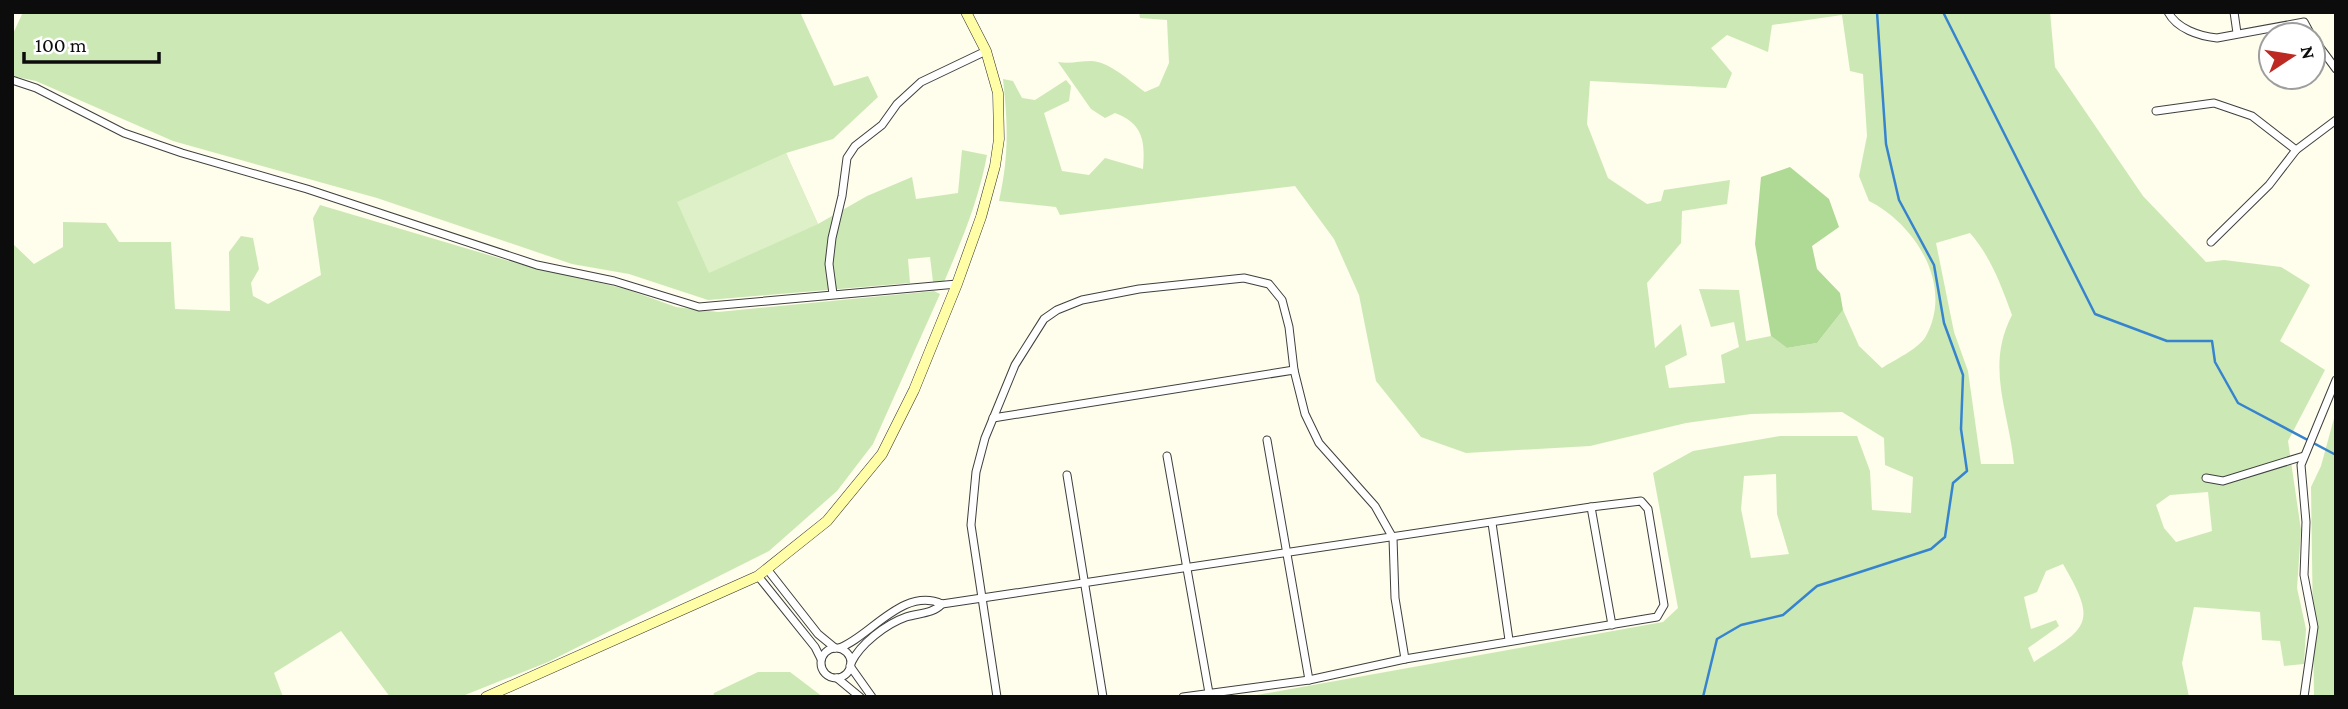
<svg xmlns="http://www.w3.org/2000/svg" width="2348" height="709" font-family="'Crimson Pro',serif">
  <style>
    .green { fill: #cce9b5; fill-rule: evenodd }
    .forest { fill: #aeda95 }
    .pitch { fill: #def0c7 }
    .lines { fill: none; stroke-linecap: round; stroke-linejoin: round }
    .stream { stroke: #3784ce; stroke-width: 2.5 }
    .street-casing { stroke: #3f3f3f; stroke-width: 9 }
    .secondary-casing { stroke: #2e2e2e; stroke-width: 11 }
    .street { stroke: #fff; stroke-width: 7 }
    .secondary { stroke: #fffda6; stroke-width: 10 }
  </style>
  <rect width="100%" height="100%" fill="#fffdeb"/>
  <g class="green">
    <path d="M23 12H800L834 86 868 76 878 97 833 139 786 153 818 224 867 196 912 177 916 199 958 193 962 150 987 155C979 199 962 240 944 282H933L930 257 908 259 910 283 708 300 629 274 572 264 377 198 173 141 36 81 12 76V36Z"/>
    <path d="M1139 12H2050L2055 67 2143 196 2206 262 2224 260 2281 267 2310 285 2280 341 2325 370 2288 441 2301 530 2297 588 2306 629 2304 664 2284 666 2280 641 2262 640 2260 612 2194 607 2182 663 2189 697H1246L1663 622 1678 608 1653 473 1693 451 1780 436H1857L1870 471 1872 510 1911 513 1913 477 1885 465 1884 438 1842 412 1751 414 1686 423 1590 446 1466 453 1421 437 1376 381 1359 295 1334 239 1295 186 1060 215 1056 207 999 201C1009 156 1008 124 1003 79L1013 81 1022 98 1035 100 1066 80 1071 86 1069 101 1044 113 1062 171 1089 175 1105 158 1143 169C1145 142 1144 124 1115 113L1105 118 1091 109 1058 62C1070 64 1080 61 1091 61 1109 61 1131 82 1145 92L1159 86 1169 63 1167 20 1140 18ZM1842 15 1850 71 1863 74 1867 136 1859 176 1869 201C1915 224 1954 285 1926 336 1919 349 1894 360 1882 368L1859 346 1843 310 1817 343 1787 348 1771 336 1746 341 1739 290 1699 289 1711 327 1734 322 1739 347 1721 355 1725 383 1669 388 1665 366 1687 355 1681 324 1655 348 1647 283 1681 243 1682 211 1727 204 1730 180 1664 190 1661 201 1647 204 1608 178 1587 124 1590 81 1726 88 1732 73 1711 48 1727 35 1768 52 1772 25ZM1970 233C1991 257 2001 285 2012 315 1985 367 2009 411 2014 464H1981L1968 371 1954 332 1936 243ZM1776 474 1777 514 1789 554 1751 558 1741 509 1744 476ZM2208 492 2212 531 2176 542 2164 528 2156 505 2170 495ZM2063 564C2098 624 2088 627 2034 662L2028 648 2059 626 2056 620 2031 629 2024 597 2037 592 2046 571Z"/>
    <path d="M320 205 519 264 626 289 676 307 718 312 934 291 940 294 873 444 837 491 769 551 548 662 460 697H390L341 631 274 673 283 697H12V243L34 264 63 247V222L106 223 119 242H171L175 309 230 311 229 252 241 236 253 238 259 269 251 283 253 296 268 304 321 275 313 218Z"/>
    <path d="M2336 411V697H2314L2311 487 2321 466Z"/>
    <path d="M758 672H790L823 697H713L714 693Z"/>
  </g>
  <path class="forest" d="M1790 167 1829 199 1839 227 1812 246 1817 269 1840 293 1843 310 1817 343 1787 348 1771 336 1755 244 1761 177Z"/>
  <path class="pitch" d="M786 153 818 224 709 273 677 202Z"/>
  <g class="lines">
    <g class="stream">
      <path d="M1943 12 2095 314 2167 341H2212L2215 362 2238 403 2336 455"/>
      <path d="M1703 697 1717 639 1741 625 1783 615 1817 586 1931 549 1945 537 1953 483 1967 471 1961 429 1963 375 1944 323 1934 265 1899 200 1886 144 1877 12"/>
    </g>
    <defs>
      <g id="street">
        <path d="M2168 12C2177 29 2199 36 2217 38L2304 22 2311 35"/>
        <path d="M2234 12 2237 33"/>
        <path d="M2313 38 2336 69"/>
        <path d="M12 80 36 88 124 133 182 153 307 189 537 265 614 281 699 307 957 284"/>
        <path d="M2156 111 2214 103 2252 116 2296 150"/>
        <path d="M2211 242 2269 185 2296 150 2336 120"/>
        <path d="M833 294 829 264 832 238 842 196 847 158 855 146 882 125 897 104 921 82 986 51"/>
        <path d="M993 418 1294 370"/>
        <path d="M1267 440 1309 680"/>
        <path d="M1167 456 1209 693"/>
        <path d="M1067 475 1103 697"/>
        <path d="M2206 478 2223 481 2304 456"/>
        <path d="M1591 507 1612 625"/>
        <path d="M1492 523 1509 640"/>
        <path d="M767 569 818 634 835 648"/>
        <path d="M758 576 815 647 821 659"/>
        <path d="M839 648C869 638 903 586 942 604L1591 507 1641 501 1648 509 1664 605 1657 617 1405 659"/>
        <circle cx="836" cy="663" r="15"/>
        <path d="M851 663C860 644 886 624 906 617 918 613 933 614 942 604"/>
        <path d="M850 666 872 697"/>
        <path d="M837 678 860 697"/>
        <path d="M997 697 971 525 976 472 985 438 1015 365 1044 319 1057 310 1082 300 1139 289 1244 278 1269 284 1282 300 1289 327 1294 370 1305 414 1319 443 1375 506 1393 538 1395 598 1405 659 1309 680 1183 697"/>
        <path d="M2304 697 2314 627 2304 575 2306 522 2301 465 2336 380"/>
      </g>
      <path id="secondary" d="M486 697 758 576 827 521 882 454 914 390 957 284 981 217 995 166 999 139 998 93 986 51 966 12"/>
    </defs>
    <use href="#street" class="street-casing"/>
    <use href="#secondary" class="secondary-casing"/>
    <use href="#street" class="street"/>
    <use href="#secondary" class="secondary"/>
  </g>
  <rect width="2348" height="709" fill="none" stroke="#0c0c0c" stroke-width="28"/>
  <g transform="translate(2292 56) rotate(78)"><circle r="33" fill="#ffffff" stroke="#9e9e9e" stroke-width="2"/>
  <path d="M0-5L12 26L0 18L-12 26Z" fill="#bd2a24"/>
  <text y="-10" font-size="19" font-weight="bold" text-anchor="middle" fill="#0c0c0c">N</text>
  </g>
  <path d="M24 52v10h135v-10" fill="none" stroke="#0c0c0c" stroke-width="3.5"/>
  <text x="35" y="52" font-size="21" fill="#0c0c0c" stroke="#ffffff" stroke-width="5" paint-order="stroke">100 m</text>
</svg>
